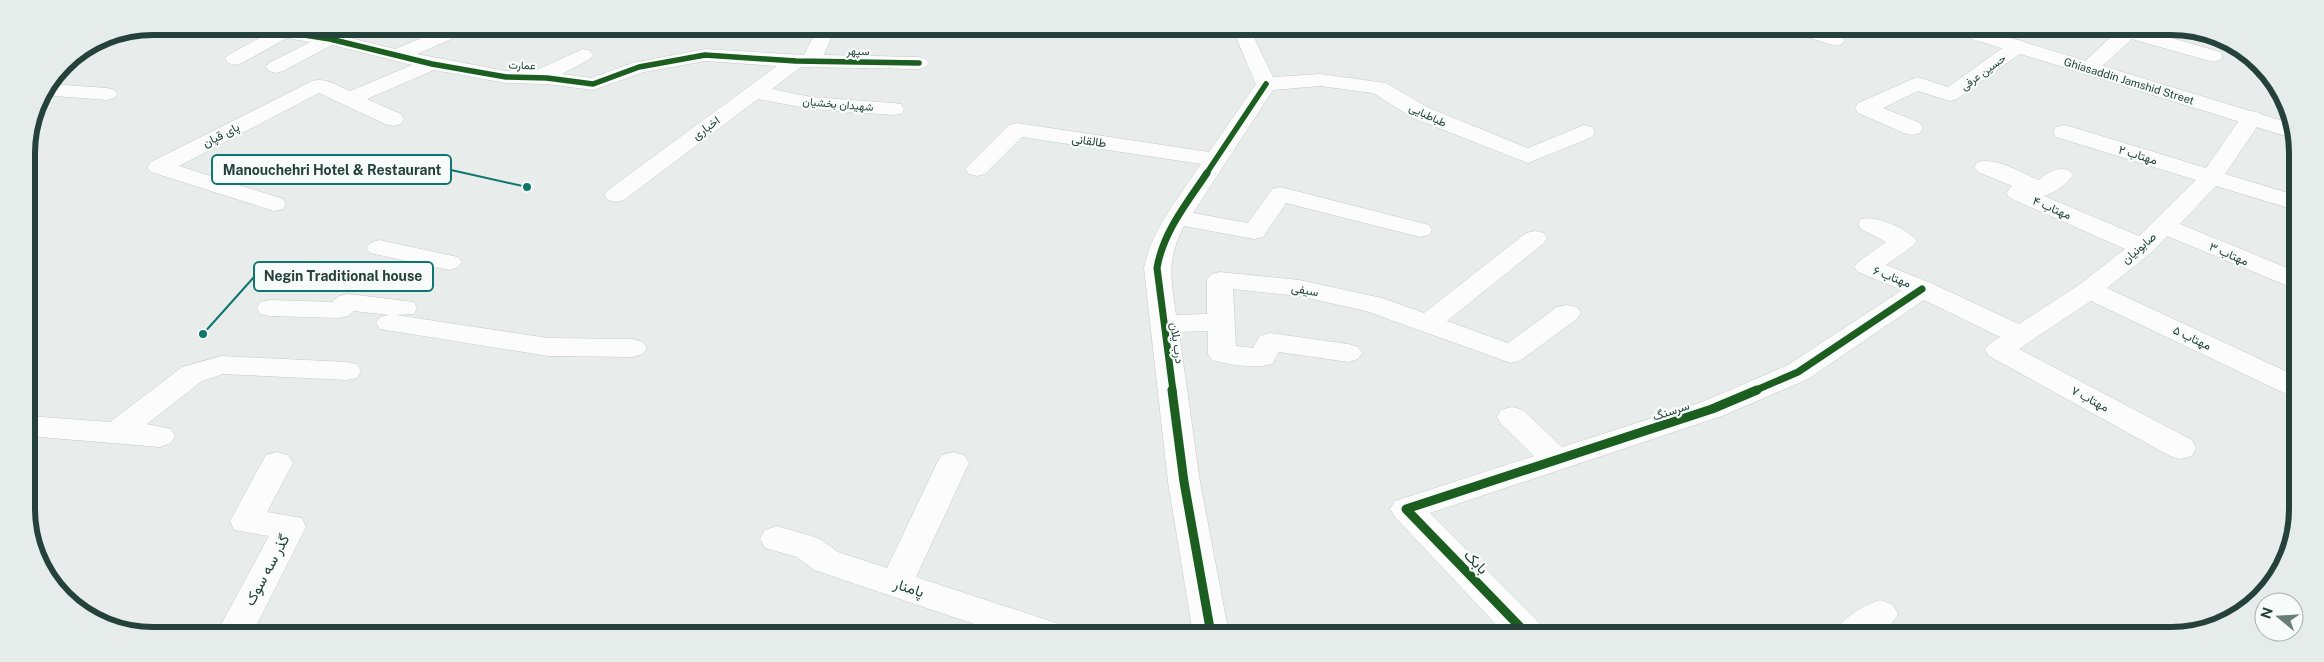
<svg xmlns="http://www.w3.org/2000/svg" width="2324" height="662" font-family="'Public Sans',Vazirmatn,sans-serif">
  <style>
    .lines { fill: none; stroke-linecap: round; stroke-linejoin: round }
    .minor-casing { stroke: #c5cac8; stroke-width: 1 }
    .secondary-casing { stroke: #c3cbc8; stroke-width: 1 }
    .minor { fill: #fcfcfc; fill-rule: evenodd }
    .secondary { fill: #fcfcfc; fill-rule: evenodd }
    .cycleway-far2-casing { stroke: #f7fbf9; stroke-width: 8 }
    .cycleway-far1-casing { stroke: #f7fbf9; stroke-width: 10 }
    .cycleway-casing { stroke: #f7fbf9; stroke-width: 12 }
    .cycleway-far2 { stroke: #1b5e20; stroke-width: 5.5 }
    .cycleway-far1 { stroke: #1b5e20; stroke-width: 7 }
    .cycleway { stroke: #1b5e20; stroke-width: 9 }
    .labels { text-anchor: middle; stroke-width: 4.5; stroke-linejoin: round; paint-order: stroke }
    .far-street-label { font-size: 11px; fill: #24423a; stroke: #f7fbf9 }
    .street-label { font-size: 12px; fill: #24423a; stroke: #f7fbf9 }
    .near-street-label { font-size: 15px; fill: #24423a; stroke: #f7fbf9 }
    .rim { fill: none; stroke: #24423a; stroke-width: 6 }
    .leader { fill: none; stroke: #0f766e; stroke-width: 2 }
    .callout-dot { fill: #0f766e; stroke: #f7fbf9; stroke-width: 2 }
    .callout { fill: #f7fbf9; stroke: #0f766e; stroke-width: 2 }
    .callout-label { font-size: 14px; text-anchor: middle; font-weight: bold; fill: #24423a }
  </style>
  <rect width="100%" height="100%" fill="#e8edeb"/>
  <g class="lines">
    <defs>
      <g id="minor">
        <path d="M238 26 291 27 330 33 395 49 447 27H464L466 30 463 34 417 54 506 71H534L583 49 590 51 593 55 590 59 562 74 591 78 632 63 705 49 804 55 818 28H841L832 35 824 55 919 57 926 59 929 63 926 67 919 69 801 67 772 89 811 97 893 103 901 104 904 109 901 114 893 115 811 109 758 99 624 200 616 202 608 200 604 195 608 190 777 66 705 61 644 72 593 90 547 84 506 83 434 70 367 99 401 114 404 119 401 124 393 126 385 124 319 93 179 166 283 199 286 204 283 209 274 211 151 172 147 167 151 162 312 81C325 77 338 86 350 91L412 65 332 45 283 71 276 73 269 71 266 67 269 63 310 42 287 38 242 63 235 65 228 63 225 59 228 55 265 35 240 30Z"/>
        <path d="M595 27H617C612 35 604 35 596 33L593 29Z"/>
        <path d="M1232 28 1250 29 1273 77 1320 74 1386 83 1429 108 1528 148 1584 125 1592 127 1595 132 1592 137 1528 163 1413 118 1373 93 1320 86 1273 90 1193 213 1248 223 1272 189 1280 187 1429 225 1432 230 1429 235 1420 237 1286 203 1263 237 1254 239 1184 226C1166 261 1171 278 1176 315L1207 314V280L1211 274 1220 272 1299 280 1382 298 1424 313 1526 233 1535 231 1544 233 1547 238 1544 243 1447 321 1508 343 1557 307 1567 305 1577 307 1581 313 1577 319 1521 360 1511 363 1366 311 1299 296 1233 289 1236 346 1253 348 1260 336 1270 333 1348 344 1358 347 1362 353 1358 359 1348 362 1279 352 1272 364C1254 369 1230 365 1212 360L1208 354V331L1179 332 1200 482 1229 634H1193L1168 482 1144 268C1152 229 1179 197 1201 164L1022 137 985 174 977 176 969 174 965 169 1009 125 1017 123 1209 152 1256 84Z"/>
        <path d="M1795 30C1809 29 1836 27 1845 40L1842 44 1835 46 1798 34Z"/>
        <path d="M2118 30H2144L2220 52 2223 56 2220 60 2213 62 2132 39 2096 72 2089 74 2082 72 2079 68 2082 64Z"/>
        <path d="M2018 40 2025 42 2028 46 2025 50 1957 99 1950 101 1918 91 1883 108 1920 123 1923 128 1920 133 1912 135 1904 133 1858 113 1855 108 1858 103 1917 77 1948 87 2011 42Z"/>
        <path d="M50 84 107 88 114 90 118 94 114 98 107 100 42 95Z"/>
        <path d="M2252 111 2260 113 2263 118 2225 174 2295 195V210L2216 186 2180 224 2295 271V289L2167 236 2152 252 2107 288 2294 375V396L2284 393 2091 301 2019 349 2192 440 2196 448 2192 456 2181 459 2170 456 1989 356 1985 350 1989 344 2000 337 1924 300 1808 379 1722 416 1430 513 1540 624 1545 634H1505L1395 517 1390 509 1395 501 1534 456 1501 424 1497 417 1501 410 1512 407 1523 410 1562 447 1702 402 1788 365 1902 290 1858 272 1854 267 1858 262 1886 242 1861 229 1858 224 1861 219C1876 215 1908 229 1917 241L1913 246 1886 265 1931 283 2019 324 2080 284 2125 249 2010 198 2006 193 2012 186 1978 172 1974 167 1978 162C1997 157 2021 173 2039 180 2049 172 2056 167 2069 170L2073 175C2067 184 2055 193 2044 196L2139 236 2196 180 2056 137 2053 132 2056 127 2064 125 2072 127 2206 168 2244 113Z"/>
        <path d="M379 240 458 257 462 262 458 267 449 270 370 253 366 248 370 243Z"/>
        <path d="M348 294 414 302 417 308 414 314 396 315 548 338 633 339 643 342 647 348 643 354 633 357 548 356 380 329 376 323 380 317 389 315 354 311 348 316 338 318 270 316 260 314 257 308 260 302 270 300 332 302 339 296Z"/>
        <path d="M222 356 347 362 357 364 361 371 357 378 347 380 223 374 202 381 147 424 171 429 175 436 171 443 160 447 28 436V416L110 422 182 367Z"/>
        <path d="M277 452 288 455 293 463 267 512 302 518 306 527 253 632H217L269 536 234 530 230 521 266 455Z"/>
        <path d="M953 452 964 455 969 463 916 577 1056 623 1061 633H1001L814 570 797 557 765 548 760 539 765 530 777 526 808 535 820 539 838 552 887 568 937 463 942 455Z"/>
        <path d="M1880 600 1892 604 1898 614C1883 642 1861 635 1833 635 1842 618 1862 606 1880 600Z"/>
      </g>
      <path id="secondary" d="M1953 30H1984L2293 124 2295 129V139L1956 34Z"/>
    </defs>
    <use href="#minor" class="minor-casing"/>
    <use href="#secondary" class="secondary-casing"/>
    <use href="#minor" class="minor"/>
    <use href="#secondary" class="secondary"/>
    <defs>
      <g id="cycleway-far2">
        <path d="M247 26 330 39 432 64 506 77 547 78 593 84 639 67 705 55 796 61 919 63"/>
        <path d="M1206 174 1266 84"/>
      </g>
      <g id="cycleway-far1">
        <path d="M1173 391 1157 268C1163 232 1187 203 1207 173"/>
        <path d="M1754 391 1798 372 1922 289"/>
      </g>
      <g id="cycleway">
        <path d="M1172 390 1184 482 1211 634"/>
        <path d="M1527 634 1406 509 1712 409 1757 390"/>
      </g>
    </defs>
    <use href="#cycleway-far2" class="cycleway-far2-casing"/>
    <use href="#cycleway-far1" class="cycleway-far1-casing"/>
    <use href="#cycleway" class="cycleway-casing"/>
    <use href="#cycleway-far2" class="cycleway-far2"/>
    <use href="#cycleway-far1" class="cycleway-far1"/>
    <use href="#cycleway" class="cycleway"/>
  </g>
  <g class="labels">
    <g class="far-street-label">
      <text transform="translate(858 51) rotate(1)" y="4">سپهر</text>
      <text transform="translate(522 65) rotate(2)" y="4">عمارت</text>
      <text transform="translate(1983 72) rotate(-36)" y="4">حسین عرفی</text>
      <text transform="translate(2129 81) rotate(17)" y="4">Ghiasaddin Jamshid Street</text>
      <text transform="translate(838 104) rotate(5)" y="4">شهیدان بخشیان</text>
      <text transform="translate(1428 115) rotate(25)" y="4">طباطبایی</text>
    </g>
    <g class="street-label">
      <text transform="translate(706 128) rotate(-36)" y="4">اخباری</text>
      <text transform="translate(221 135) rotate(-27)" y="4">پای قپان</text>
      <text transform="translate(1089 141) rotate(8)" y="4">طالقانی</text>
      <text transform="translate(2138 155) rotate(17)" y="4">مهتاب ۲</text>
      <text transform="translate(2052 208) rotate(23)" y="4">مهتاب ۴</text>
      <text transform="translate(2139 248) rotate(-41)" y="4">صابونیان</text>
      <text transform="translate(2229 254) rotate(23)" y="4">مهتاب ۳</text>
      <text transform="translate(1892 277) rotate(21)" y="4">مهتاب ۶</text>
      <text transform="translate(1305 290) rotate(10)" y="4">سیفی</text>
      <text transform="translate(2192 338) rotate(25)" y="4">مهتاب ۵</text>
      <text transform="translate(1177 343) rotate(82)" y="4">درب یلان</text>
      <text transform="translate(2090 399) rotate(28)" y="4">مهتاب ۷</text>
      <text transform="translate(1671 411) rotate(-18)" y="4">سرسنگ</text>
    </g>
    <g class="near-street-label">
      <text transform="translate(1476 562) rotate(46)" y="5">بابک</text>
      <text transform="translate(267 570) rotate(-62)" y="5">گذر سه سوک</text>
      <text transform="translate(909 588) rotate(18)" y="5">پامنار</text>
    </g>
  </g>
  <path d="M0 0H2324V662H0ZM153 35H2171A118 118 0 0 1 2289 153V509A118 118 0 0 1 2171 627H153A118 118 0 0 1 35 509V153A118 118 0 0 1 153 35Z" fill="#e6ecea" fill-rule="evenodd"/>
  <path class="rim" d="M153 35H2171A118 118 0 0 1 2289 153V509A118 118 0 0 1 2171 627H153A118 118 0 0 1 35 509V153A118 118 0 0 1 153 35Z"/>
  <path class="leader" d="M527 187L451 170M203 334L254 277"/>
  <g class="callout-dot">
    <circle cx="527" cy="187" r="5"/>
    <circle cx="203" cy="334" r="5"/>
  </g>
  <g class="callout">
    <rect x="212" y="155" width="239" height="29" rx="5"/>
    <rect x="254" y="262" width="179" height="29" rx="5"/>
  </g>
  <g class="callout-label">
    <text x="332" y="175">Manouchehri Hotel &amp; Restaurant</text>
    <text x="343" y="281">Negin Traditional house</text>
  </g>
  <g transform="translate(2279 617) rotate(288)"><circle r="24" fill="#f7fbf9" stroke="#a3b1ad"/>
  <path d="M0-4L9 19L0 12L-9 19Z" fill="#697e78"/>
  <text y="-8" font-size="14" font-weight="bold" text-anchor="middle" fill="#24423a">N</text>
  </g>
</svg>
